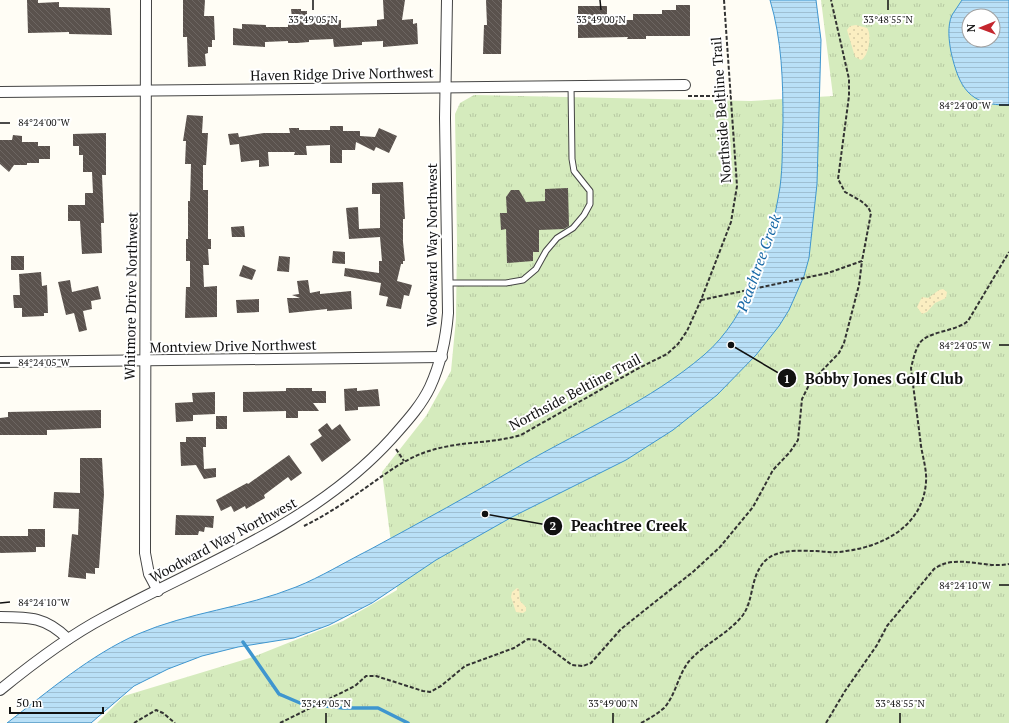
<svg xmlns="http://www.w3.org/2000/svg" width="1009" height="723" font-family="'PT Serif',serif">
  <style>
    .grass { fill: url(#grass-tufts); fill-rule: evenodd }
    .sand { fill: url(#sand-dots) }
    .water { fill: url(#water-rules); stroke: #3f96cf; fill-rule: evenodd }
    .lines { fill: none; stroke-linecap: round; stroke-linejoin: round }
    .stream { stroke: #3f96cf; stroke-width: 3.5 }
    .building { fill: url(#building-back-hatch) }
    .service-casing { stroke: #444; stroke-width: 7 }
    .minor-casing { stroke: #444; stroke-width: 12 }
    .path { stroke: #333; stroke-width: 2; stroke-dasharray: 4 2; stroke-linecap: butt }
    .service { stroke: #fff; stroke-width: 5 }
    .minor { stroke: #fff; stroke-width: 10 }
    .ticks { fill: none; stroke: #111; stroke-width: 1.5 }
    .labels { text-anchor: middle; stroke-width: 4; stroke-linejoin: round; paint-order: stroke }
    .street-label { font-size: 14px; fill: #111; stroke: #fff }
    .water-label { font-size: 15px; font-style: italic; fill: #1768a6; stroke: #fff }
    .ticks-label { font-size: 10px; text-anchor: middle; fill: #111; stroke: #fff; stroke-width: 4; stroke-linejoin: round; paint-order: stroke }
    .leader { fill: none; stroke: #111; stroke-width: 1.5 }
    .callout-dot { fill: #111; stroke: #fff; stroke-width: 1.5 }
    .mark-label { font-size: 12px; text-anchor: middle; font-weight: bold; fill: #fff }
    .callout-label { font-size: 15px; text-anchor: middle; font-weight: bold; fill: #111; stroke: #fff; stroke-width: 4; stroke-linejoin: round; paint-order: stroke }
  </style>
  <defs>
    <pattern id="grass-tufts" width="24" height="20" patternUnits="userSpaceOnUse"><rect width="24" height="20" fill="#d5ebbd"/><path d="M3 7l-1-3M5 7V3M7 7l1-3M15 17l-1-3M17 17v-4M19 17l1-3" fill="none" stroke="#b6c8a1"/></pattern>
    <pattern id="sand-dots" width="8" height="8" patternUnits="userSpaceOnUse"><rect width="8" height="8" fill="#fbeec1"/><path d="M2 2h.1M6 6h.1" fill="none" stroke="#d6cba5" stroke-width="1.8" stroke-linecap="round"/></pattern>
    <pattern id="water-rules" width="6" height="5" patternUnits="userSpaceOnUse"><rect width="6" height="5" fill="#b9e0f7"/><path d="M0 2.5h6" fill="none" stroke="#9ebfd3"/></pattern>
    <pattern id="building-back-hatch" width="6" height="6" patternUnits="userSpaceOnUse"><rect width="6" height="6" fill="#5a524d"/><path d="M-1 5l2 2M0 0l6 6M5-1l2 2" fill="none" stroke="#6d6662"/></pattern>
  </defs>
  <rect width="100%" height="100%" fill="#fffdf5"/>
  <path class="grass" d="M821 0H1009V723H97L124 696 253 657 343 621 397 590 382 472 426 416 451 371 456 319 457 241 455 114 460 103 474 95 751 101 833 96ZM969 16H993V40H969Z"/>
  <g class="sand">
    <path d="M856 25 867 28C872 34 869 56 861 60L855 57 847 30 850 26Z"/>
    <path d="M943 289 947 292 946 298 935 303 927 312 922 314 917 307 922 297 928 298 939 290Z"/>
    <path d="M517 588 519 589 520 601 526 607V611L523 613 516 612 511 597 512 592Z"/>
  </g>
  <g class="water">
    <path d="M770 0H816L821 40 817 184 809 258 804 276 789 310 779 326 756 355 717 395 673 430 626 460 512 517 436 560 372 603 329 625 294 638 238 647 202 656 168 669 134 686 91 723H7C49 691 90 655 138 634 189 612 244 608 296 587 321 577 345 562 369 550 421 522 472 494 523 464 584 429 650 401 704 355 749 317 771 244 780 187 783 165 782 144 783 122 783 81 782 40 770 0Z"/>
    <path d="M962 0H1009V105C969 106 959 87 951 52 949 41 947 26 952 15 955 10 959 5 962 0ZM969 16H993V40H969Z"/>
  </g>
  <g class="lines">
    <path class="stream" d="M243 642 279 694 300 703 343 708H378L408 723"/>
  </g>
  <g class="building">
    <path d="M27 0H38V3L59 2V7L110 8 112 35 69 34V32L28 33Z"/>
    <path d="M183 0H205L204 16H214L215 40H212V47H208V53L205 54 206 66 188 67 187 37H183Z"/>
    <path d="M383 0H405L402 20 413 19V24L417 23 418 44 383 47V41L362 42V45L334 47 333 39 309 40V42L297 43H288V41L265 42V47L233 45V28L242 29V24L266 25V27H288V18H292L291 9H301V11H307V16L333 14V21L341 20V28L377 26V20L384 19Z"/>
    <path d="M486 0H502L501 54H483L484 25H487Z"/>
    <path d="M676 5H690V36H646V39H627L628 37 578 38V6H607V20H633V14H662V10H676Z"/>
    <path d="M187 115 203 116 202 133H208L206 165H203V190H208V239H211V249H208L209 265H203L204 287 217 286V317L185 318 186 287H190V261H186V239H188V201H190L191 164H185L186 141H183Z"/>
    <path d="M330 126H343V131H360V136L375 137 379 128 397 136 389 153 376 147 374 151 356 142 355 150H342V163H330V145L306 146 307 155H294L295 152H268L269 166 259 167V160L241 162 239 144 230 145 228 134 238 133 239 137 264 133H290L289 128H299V130H330Z"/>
    <path d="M106 133V175H102L104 223H101L102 253 82 254 80 221H68V205H85V193H93L92 172H83V155H79V146H73V134Z"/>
    <path d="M13 135 22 136V142H38V146H50V159H39V163H27V165H14L9 172 0 164V140H12Z"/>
    <path d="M403 182 405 219H403V242L405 261H403V264H401L397 281 412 285 409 296 404 295 401 309 386 306 388 297 379 295 381 283 344 276 345 268 379 273V261H382L380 237 349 239 346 208 358 207 359 229 380 228V194H372V183Z"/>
    <path d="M568 188 569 226 564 229 539 230V252H533V261L507 263 506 229 501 230 500 213H507L506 197 511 190H519L526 202 545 201V189Z"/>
    <path d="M244 226 245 237H232L231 227Z"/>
    <path d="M333 251 345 252V264L332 263Z"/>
    <rect x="11" y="256" width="13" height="14"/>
    <path d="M279 256 290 257 289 272 277 271Z"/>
    <path d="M243 265 256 270 252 280 239 276Z"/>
    <path d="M41 272 42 286 47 285 48 313H44V316L22 317V308H14L13 295H20L19 274Z"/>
    <path d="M70 280 72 292 98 286 101 299 91 301 92 309 83 311 87 330 79 332 74 313 66 315 58 282Z"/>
    <path d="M308 280 310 293 320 291V294L351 291 352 309 327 311V309L289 313 287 298H300L292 295 299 294 297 281Z"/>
    <path d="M259 299V312L237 313 236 300Z"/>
    <path d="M286 388H312V391H326V403H313L319 411H298V418H286V411L243 412V392L286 391Z"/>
    <path d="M357 388V391L378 389 380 406 358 407V410L345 411 344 389Z"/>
    <path d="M215 392V414L193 415V421L176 422 175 403 193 402 192 393Z"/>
    <path d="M101 410V428L47 430V435H0V418L8 417V412Z"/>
    <rect x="216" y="416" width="11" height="13"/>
    <path d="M327 423 332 430 340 424 351 440 322 462 310 444 322 436 318 430Z"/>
    <path d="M186 437H206V447H203L204 469 216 468V477L204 479 196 465 181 466 180 442H186Z"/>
    <path d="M289 455 302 473 291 481 288 477 264 495 265 498 246 509 245 506 234 512 231 506 221 511 216 500 247 483 248 484Z"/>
    <path d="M80 458H102L104 494 99 568H95V574L86 573V579L68 577 72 534 78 535 79 509 53 508 54 492 80 493Z"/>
    <path d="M176 515 214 516 213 528 205 527 204 532 199 531 198 535H175Z"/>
    <path d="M28 529H45V547H36V552L0 553V536H28Z"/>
  </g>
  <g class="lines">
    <defs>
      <path id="service" d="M448 283H506L523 280 536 269 546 251 557 238 573 228 584 215 590 204V191L574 171 572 159 571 85"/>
      <g id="minor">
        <path d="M146 0 145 553 149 574 158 591"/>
        <path d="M0 92 685 85"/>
        <path d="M0 362 442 357"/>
        <path d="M0 617C30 617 46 617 68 639"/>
        <path d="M0 690C33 663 67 637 105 617 205 563 314 524 392 438 406 422 421 406 430 387 441 363 446 339 448 313L445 118 447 0"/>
      </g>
    </defs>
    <use href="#service" class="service-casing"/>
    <use href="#minor" class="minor-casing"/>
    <g class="path">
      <path d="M688 96H731"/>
      <path d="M701 300 828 273 862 261 871 213 868 207 861 201 845 192 838 179 849 96V79L831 0"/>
      <path d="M396 449 404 461"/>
      <path d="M304 526C324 516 343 504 361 491 383 476 403 459 429 451 459 441 491 444 521 435L637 369 667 354 678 344 687 331 701 300 731 222 737 186 724 0"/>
      <path d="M134 723 156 710 163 713 175 723"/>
      <path d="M280 723 355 686 366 676H376L423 691 430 692 441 686 465 666 514 648 528 639 538 640 572 665 583 666 591 663 621 629 694 571 720 547 753 507 773 470 790 452 798 440 802 399 810 383 839 353 844 343 859 285 862 261"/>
      <path d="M641 723C649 719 657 714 664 708 676 695 678 674 690 660 706 643 728 634 743 615 754 599 750 578 764 562 777 548 799 551 816 551 826 552 836 553 846 551 885 546 923 525 926 482 927 471 923 458 921 446 918 420 914 394 911 368 913 360 915 351 919 344 927 331 955 332 968 321L1009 252"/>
      <path d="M826 723 845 691 877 645 887 626 934 569C956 553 984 569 1009 564"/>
    </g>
    <use href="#service" class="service"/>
    <use href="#minor" class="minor"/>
  </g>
  <path class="ticks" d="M313 0V10M600 0 601 10M888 0V10M999 105H1009M0 123H10M999 345H1009M0 363H10M999 585H1009M0 603 10 602M326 713V723M613 713V723M900 713V723"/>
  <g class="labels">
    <g class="street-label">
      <text transform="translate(342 74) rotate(-1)" y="5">Haven Ridge Drive Northwest</text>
      <text transform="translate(721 110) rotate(-94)" y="5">Northside Beltline Trail</text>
      <text transform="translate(432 245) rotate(-90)" y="5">Woodward Way Northwest</text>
      <text transform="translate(131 296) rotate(-89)" y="5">Whitmore Drive Northwest</text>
      <text transform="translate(233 346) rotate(-1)" y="5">Montview Drive Northwest</text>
      <text transform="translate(575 392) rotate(-28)" y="5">Northside Beltline Trail</text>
      <text transform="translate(223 540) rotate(-28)" y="5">Woodward Way Northwest</text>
    </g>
    <g class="water-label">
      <text transform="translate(759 263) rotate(-70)" y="5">Peachtree Creek</text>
    </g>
  </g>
  <g class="ticks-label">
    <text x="313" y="23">33°49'05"N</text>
    <text x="601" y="23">33°49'00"N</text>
    <text x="888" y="23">33°48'55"N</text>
    <text x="965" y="109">84°24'00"W</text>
    <text x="44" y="126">84°24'00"W</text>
    <text x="965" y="349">84°24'05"W</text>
    <text x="44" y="366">84°24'05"W</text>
    <text x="965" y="589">84°24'10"W</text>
    <text x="44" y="606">84°24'10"W</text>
    <text x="326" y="707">33°49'05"N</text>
    <text x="613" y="707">33°49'00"N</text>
    <text x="900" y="707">33°48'55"N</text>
  </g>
  <path class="leader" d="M731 345L787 378M485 514L553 526"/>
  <g class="callout-dot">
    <circle cx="731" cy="345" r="4"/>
    <circle cx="485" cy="514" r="4"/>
    <circle cx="787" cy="378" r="10"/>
    <circle cx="553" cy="526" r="10"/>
  </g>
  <g class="mark-label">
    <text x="787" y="383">1</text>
    <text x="553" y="530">2</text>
  </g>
  <g class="callout-label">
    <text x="884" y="384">Bobby Jones Golf Club</text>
    <text x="629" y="531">Peachtree Creek</text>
  </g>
  <g transform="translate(981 28) rotate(269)"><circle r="19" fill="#ffffff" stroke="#a0a0a0"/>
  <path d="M0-3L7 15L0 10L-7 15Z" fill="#c4262e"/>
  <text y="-6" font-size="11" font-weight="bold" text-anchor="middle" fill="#111111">N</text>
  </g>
  <path d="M10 707v6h93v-6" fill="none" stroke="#111111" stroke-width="2"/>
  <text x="16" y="707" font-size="12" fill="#111111" stroke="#ffffff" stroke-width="3" paint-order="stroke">50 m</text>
</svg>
